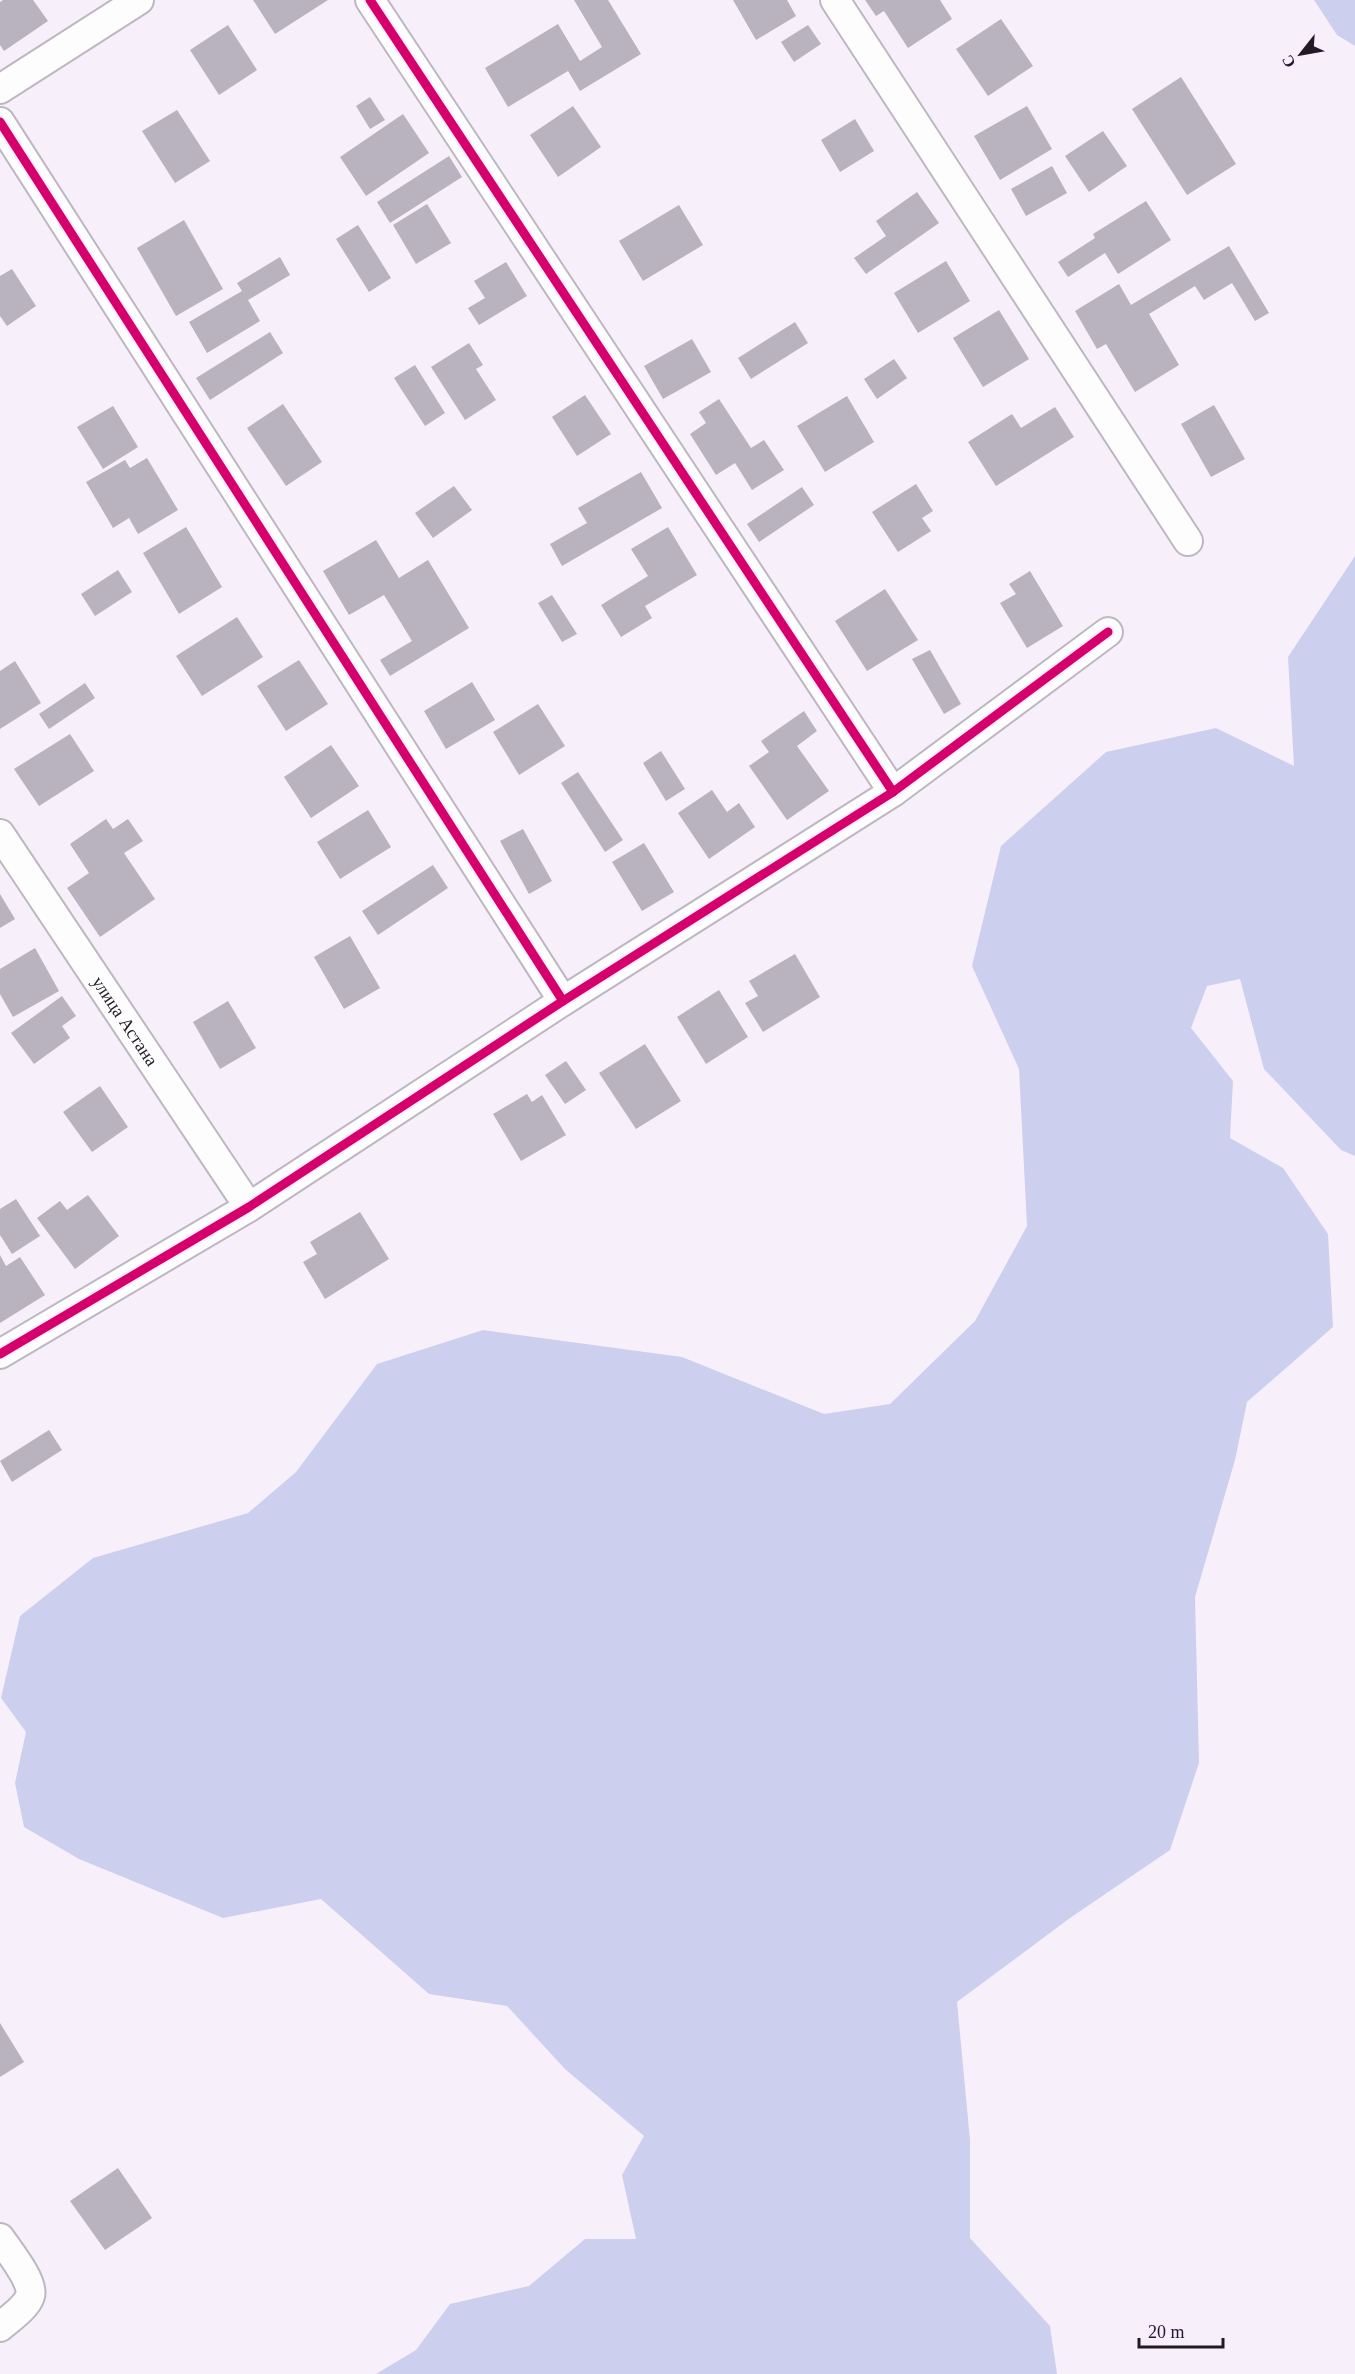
<svg xmlns="http://www.w3.org/2000/svg" width="1355" height="2374" font-family="Georgia,serif">
  <style>
    .water { fill: #cdcfee }
    .building { fill: #b8b3be }
    .lines { fill: none; stroke-linecap: round; stroke-linejoin: round }
    .minor-casing { stroke: #beb7c2; stroke-width: 32 }
    .minor { stroke: #fefdfe; stroke-width: 28 }
    .cycleway-casing { stroke: #f8ecff; stroke-width: 13 }
    .cycleway { stroke: #d6006c; stroke-width: 9 }
    .labels { text-anchor: middle; stroke-width: 6; stroke-linejoin: round; paint-order: stroke }
    .street-label { font-size: 18px; fill: #211a25; stroke: #f8ecff }
  </style>
  <rect width="100%" height="100%" fill="#f7f0fb"/>
  <g class="water">
    <path d="M1314 0H1355V46L1337 35Z"/>
    <path d="M1355 556V1156L1341 1150 1264 1069 1240 979 1207 986 1191 1028 1233 1081 1230 1138 1283 1168 1328 1234 1333 1327 1247 1402 1235 1460 1195 1597 1199 1763 1170 1850 1070 1918 957 2002 970 2140V2238L1050 2326 1057 2374H376L416 2350 450 2304 529 2286 585 2239H636L622 2175 644 2136 565 2069 507 2006 429 1994 321 1899 223 1918 79 1859 24 1827 15 1783 26 1732 1 1698 20 1616 93 1558 248 1513 296 1472 377 1364 483 1330 682 1357 824 1414 890 1404 975 1321 1027 1226 1019 1069 972 966 1001 846 1106 752 1216 728 1294 766 1288 657Z"/>
  </g>
  <g class="building">
    <path d="M3 0H33L48 21 4 51 0 45V2Z"/>
    <path d="M253 0H328L275 34Z"/>
    <path d="M574 0H608L641 54 580 91 568 71 508 107 485 68 558 24 580 61 602 47Z"/>
    <path d="M733 0H787L796 16 756 40Z"/>
    <path d="M865 0H940L952 19 908 48 884 11 876 16Z"/>
    <path d="M1001 19 1033 66 988 96 956 49Z"/>
    <path d="M228 25 257 70 219 95 190 50Z"/>
    <path d="M808 25 821 44 794 62 781 42Z"/>
    <path d="M1181 77 1236 164 1187 195 1132 109Z"/>
    <path d="M370 97 385 120 370 129 356 106Z"/>
    <path d="M573 106 601 147 558 177 530 135Z"/>
    <path d="M1027 106 1052 149 1000 180 974 136Z"/>
    <path d="M177 110 210 161 175 183 142 131Z"/>
    <path d="M403 114 429 153 366 196 340 157Z"/>
    <path d="M855 119 874 151 840 172 821 140Z"/>
    <path d="M1103 131 1127 166 1089 192 1065 156Z"/>
    <path d="M449 156 462 177 390 223 377 202Z"/>
    <path d="M1052 166 1067 193 1026 216 1011 189Z"/>
    <path d="M917 192 939 223 866 274 854 258 886 236 876 221Z"/>
    <path d="M1146 201 1171 240 1118 274 1105 253 1068 277 1058 262 1095 238 1093 234Z"/>
    <path d="M427 204 451 243 416 264 393 225Z"/>
    <path d="M679 205 703 245 643 281 619 241Z"/>
    <path d="M184 220 223 289 176 316 137 248Z"/>
    <path d="M358 225 391 278 369 292 336 239Z"/>
    <path d="M1229 246 1269 313 1255 321 1232 283 1204 300 1195 286 1149 314 1179 365 1135 392 1106 344 1097 349 1075 311 1119 284 1131 305Z"/>
    <path d="M280 257 290 275 248 300 260 321 207 353 189 322 242 291 237 283Z"/>
    <path d="M946 261 970 301 918 333 894 293Z"/>
    <path d="M506 262 527 296 479 325 468 308 485 298 474 281Z"/>
    <path d="M12 269 36 306 7 326 0 316V276Z"/>
    <path d="M999 310 1029 359 983 387 953 338Z"/>
    <path d="M795 322 808 343 751 379 738 358Z"/>
    <path d="M270 332 283 353 210 400 196 378Z"/>
    <path d="M692 339 711 372 663 399 644 366Z"/>
    <path d="M469 343 483 365 476 369 496 400 465 420 431 367Z"/>
    <path d="M894 359 907 378 877 399 864 379Z"/>
    <path d="M415 365 445 413 425 426 394 378Z"/>
    <path d="M585 395 611 434 577 456 552 417Z"/>
    <path d="M847 396 874 442 825 472 797 426Z"/>
    <path d="M719 399 751 448 764 440 784 470 752 490 735 463 716 475 690 434 706 423 699 412Z"/>
    <path d="M283 404 322 462 286 486 247 428Z"/>
    <path d="M1214 405 1245 459 1211 477 1181 424Z"/>
    <path d="M113 406 138 447 103 469 77 427Z"/>
    <path d="M1055 407 1074 437 996 486 968 442 1012 414 1021 428Z"/>
    <path d="M147 458 178 510 138 534 129 518 113 528 86 482 125 460 130 468Z"/>
    <path d="M641 472 662 508 562 566 550 544 587 523 578 508Z"/>
    <path d="M916 484 933 511 922 518 931 531 898 552 872 512Z"/>
    <path d="M454 486 472 510 433 538 415 513Z"/>
    <path d="M802 487 814 505 759 542 747 524Z"/>
    <path d="M186 527 222 587 179 614 143 553Z"/>
    <path d="M668 527 697 575 645 606 652 618 621 637 601 605 648 576 631 549Z"/>
    <path d="M376 540 399 578 428 560 469 628 390 676 380 660 412 641 384 595 349 615 323 571Z"/>
    <path d="M118 570 132 592 95 616 81 594Z"/>
    <path d="M1030 571 1063 626 1027 648 1000 603 1016 594 1009 584Z"/>
    <path d="M885 589 918 640 867 671 835 621Z"/>
    <path d="M552 595 577 634 562 642 538 603Z"/>
    <path d="M237 617 263 657 202 696 176 656Z"/>
    <path d="M930 650 961 704 944 714 912 659Z"/>
    <path d="M299 660 328 704 286 731 257 686Z"/>
    <path d="M15 661 41 703 0 729V671Z"/>
    <path d="M472 682 495 720 446 749 424 711Z"/>
    <path d="M85 683 95 698 49 729 39 714Z"/>
    <path d="M538 704 565 746 519 775 493 732Z"/>
    <path d="M804 711 817 731 797 746 829 791 787 820 749 766 769 752 761 741Z"/>
    <path d="M70 734 94 771 39 806 14 769Z"/>
    <path d="M331 745 359 786 311 818 284 777Z"/>
    <path d="M661 751 685 789 666 801 643 763Z"/>
    <path d="M578 772 623 840 605 852 561 783Z"/>
    <path d="M712 790 727 812 739 803 755 827 709 859 678 813Z"/>
    <path d="M368 810 391 847 340 879 317 842Z"/>
    <path d="M106 819 113 829 128 819 143 841 124 853 155 899 100 937 67 888 89 873 70 844Z"/>
    <path d="M523 829 552 881 529 894 500 841Z"/>
    <path d="M644 843 674 892 642 911 612 862Z"/>
    <path d="M433 865 448 888 378 935 362 911Z"/>
    <path d="M0 894 15 919 0 928Z"/>
    <path d="M350 936 380 988 344 1009 314 957Z"/>
    <path d="M35 948 59 991 13 1017 0 994V969Z"/>
    <path d="M795 954 820 997 763 1032 745 1003 758 996 749 981Z"/>
    <path d="M719 990 748 1037 706 1064 677 1017Z"/>
    <path d="M62 996 76 1016 62 1026 70 1038 34 1064 11 1033Z"/>
    <path d="M228 1001 256 1048 220 1069 193 1022Z"/>
    <path d="M645 1044 681 1101 636 1129 599 1073Z"/>
    <path d="M566 1061 586 1090 565 1104 545 1075Z"/>
    <path d="M100 1086 128 1127 92 1152 63 1112Z"/>
    <path d="M527 1094 532 1102 542 1095 566 1135 521 1161 493 1114Z"/>
    <path d="M88 1195 119 1236 75 1269 37 1218 60 1201 67 1210Z"/>
    <path d="M16 1199 40 1236 12 1254 0 1235V1209Z"/>
    <path d="M360 1212 389 1259 325 1299 303 1262 317 1254 310 1242Z"/>
    <path d="M0 1255 6 1266 20 1257 45 1295 0 1323Z"/>
    <path d="M49 1430 62 1450 12 1482 0 1461Z"/>
    <path d="M0 2023 24 2062 0 2077Z"/>
    <path d="M118 2168 152 2218 105 2250 70 2201Z"/>
  </g>
  <g class="lines">
    <defs>
      <g id="minor">
        <path d="M370 0 893 792"/>
        <path d="M835 0 1188 541"/>
        <path d="M0 89 139 0"/>
        <path d="M0 122 563 1001"/>
        <path id="s1" d="M0 834 249 1207"/>
        <path d="M0 1354 249 1207 563 1001 893 792 1108 632"/>
        <path d="M0 2238C8 2250 35 2283 30 2296 26 2308 9 2319 0 2327"/>
      </g>
    </defs>
    <use href="#minor" class="minor-casing"/>
    <use href="#minor" class="minor"/>
    <defs>
      <g id="cycleway">
        <path d="M370 0 893 792"/>
        <path d="M0 122 563 1001"/>
        <path d="M0 1354 249 1207 563 1001 893 792 1108 632"/>
      </g>
    </defs>
    <use href="#cycleway" class="cycleway-casing"/>
    <use href="#cycleway" class="cycleway"/>
  </g>
  <g class="labels">
    <g class="street-label">
      <text dy="6" stroke="none"><textPath href="#s1" startOffset="225">улица Астана</textPath></text>
    </g>
  </g>
  <g transform="translate(1301 54) rotate(239)" stroke="#f8ecff" stroke-width="4.5" paint-order="stroke">
  <path d="M0-4.5L10 22L0 15L-10 22Z" fill="#211a25"/>
  <text y="-9" font-size="16" font-weight="bold" text-anchor="middle" fill="#211a25">С</text>
  </g>
  <path d="M1139 2338v9h84v-9" fill="none" stroke="#211a25" stroke-width="3"/>
  <text x="1148" y="2338" font-size="18" fill="#211a25" stroke="#f8ecff" stroke-width="4.5" paint-order="stroke">20 m</text>
</svg>
